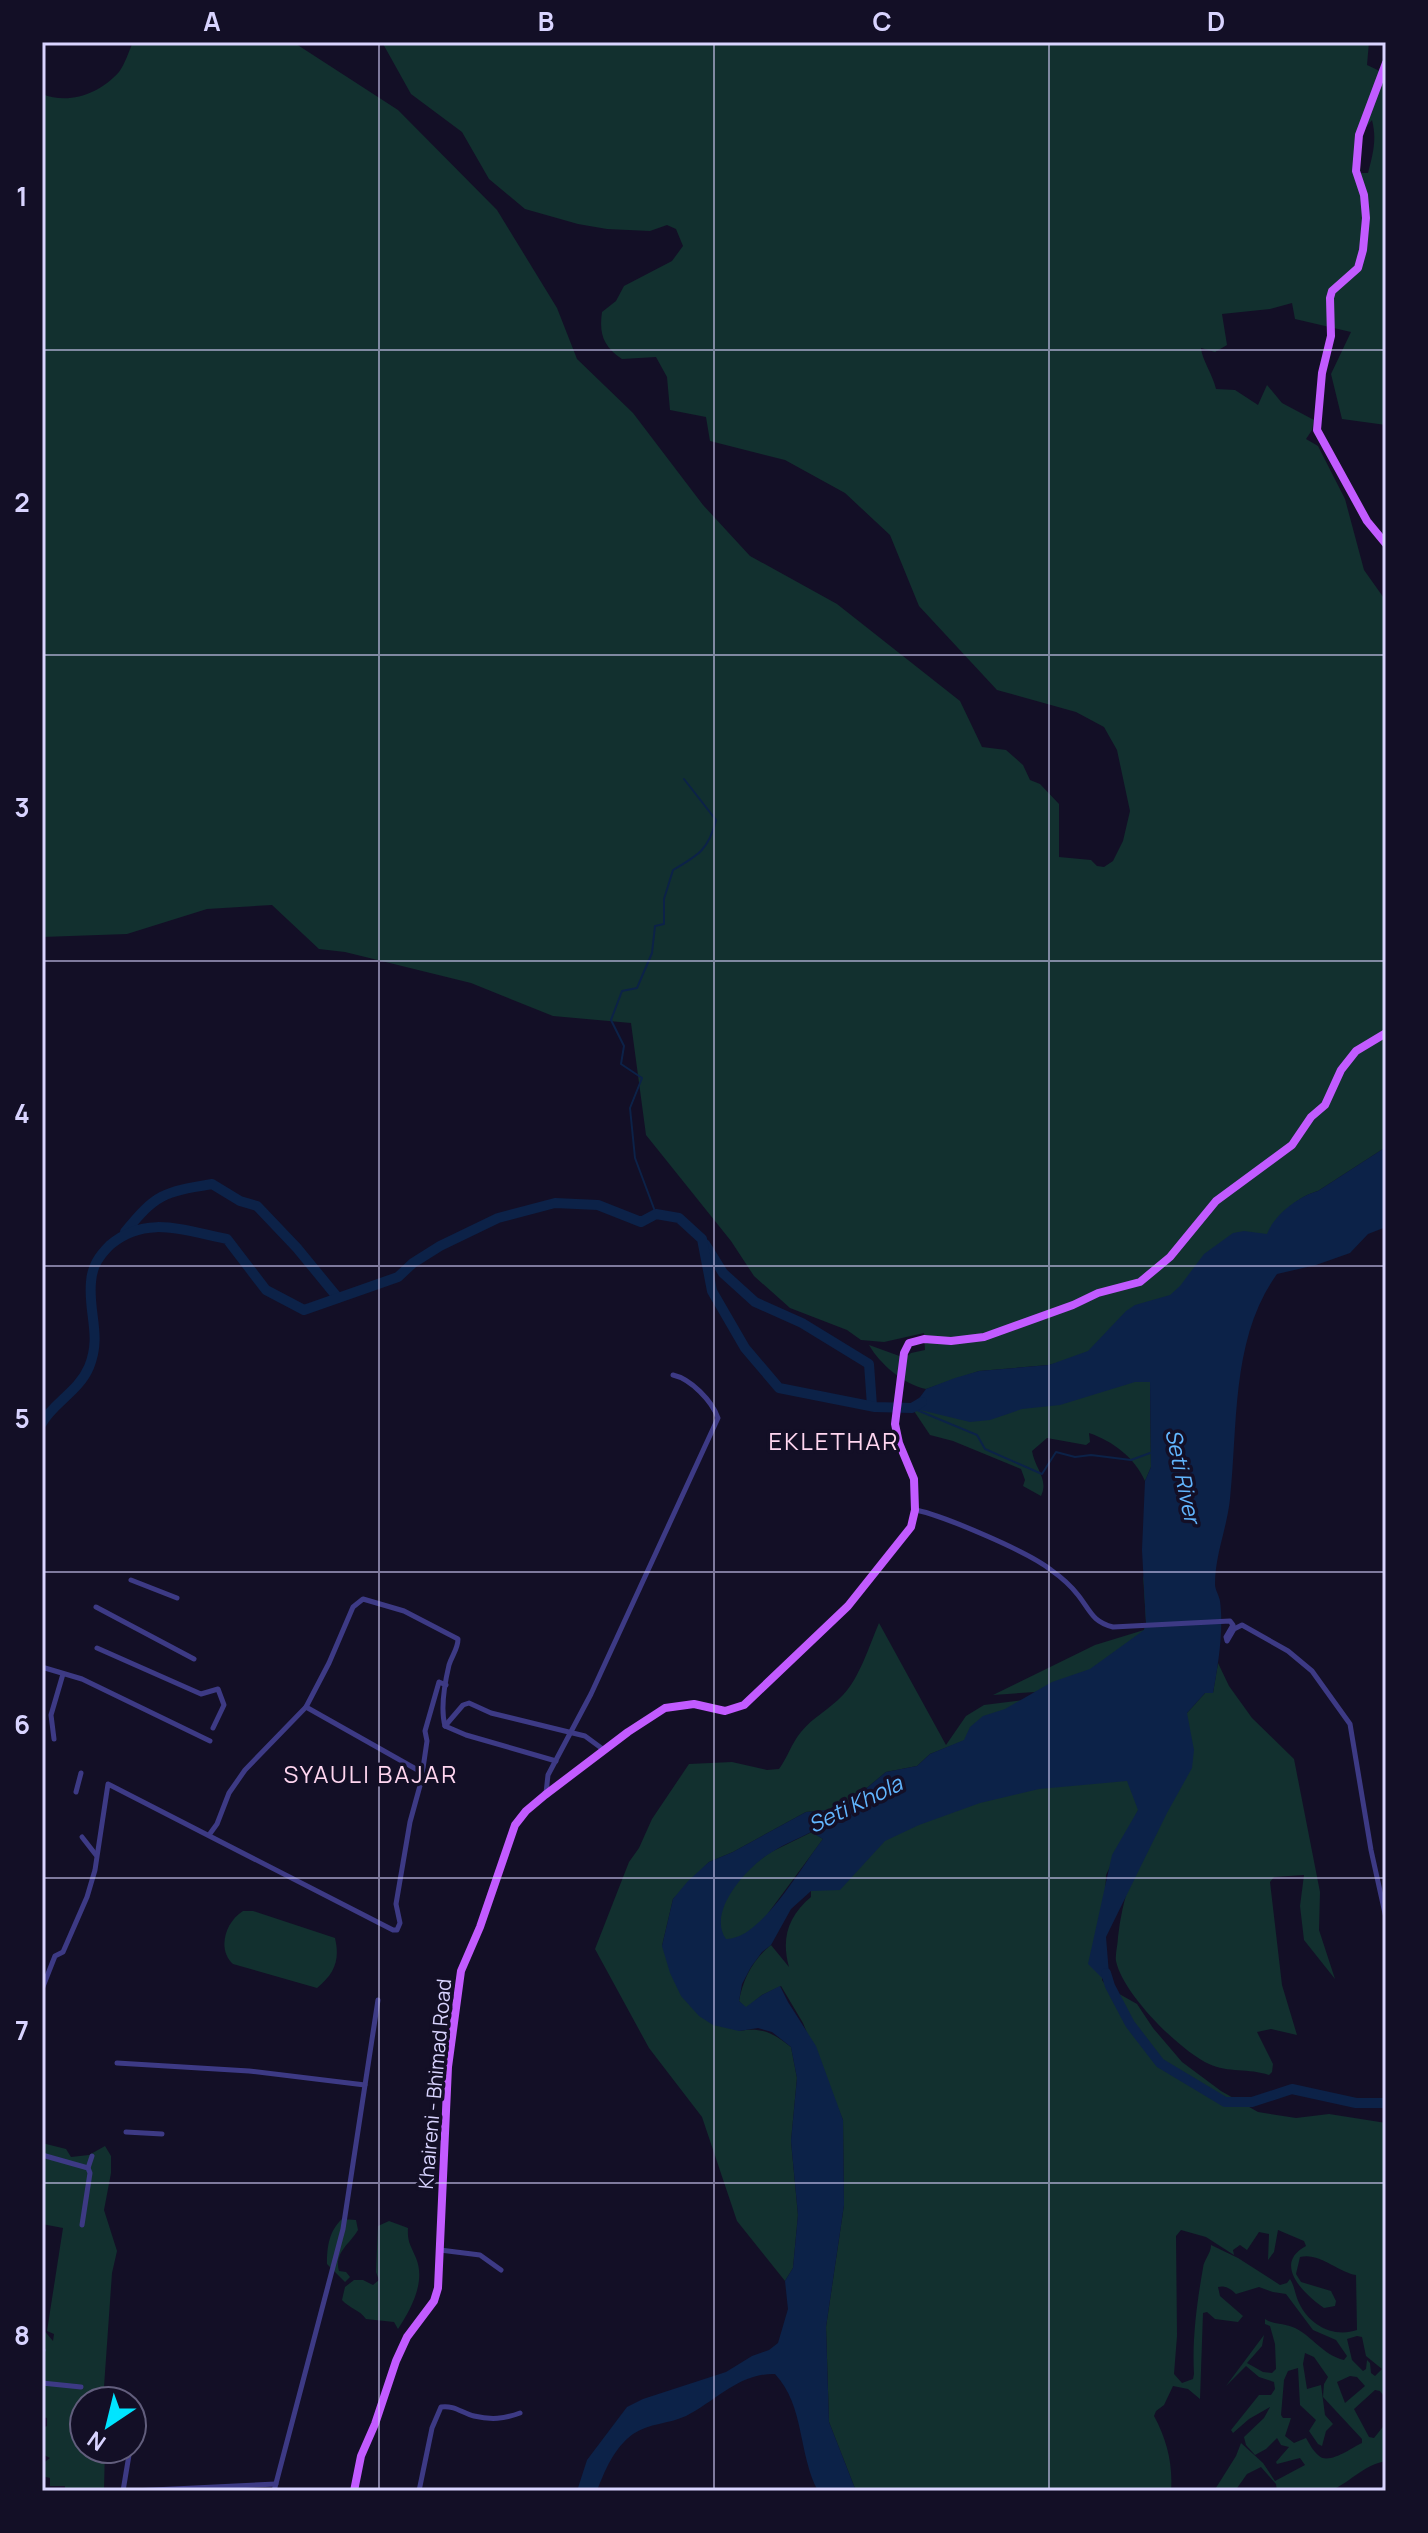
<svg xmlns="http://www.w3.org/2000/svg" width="1428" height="2533" font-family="Manrope,sans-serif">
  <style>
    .green { fill: #12302f; fill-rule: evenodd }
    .water { fill: #0c2248; fill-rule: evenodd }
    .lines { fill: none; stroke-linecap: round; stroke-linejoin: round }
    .stream { stroke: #0c2248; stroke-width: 2 }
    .river { stroke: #0c2248; stroke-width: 10 }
    .minor { stroke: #3d3a85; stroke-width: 5 }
    .primary { stroke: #c25bff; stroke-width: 8 }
    .grid { fill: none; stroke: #d9d4ff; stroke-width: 2; stroke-opacity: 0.55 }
    .labels { text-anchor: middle; stroke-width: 7; stroke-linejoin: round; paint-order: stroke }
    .street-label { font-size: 20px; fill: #d9d4ff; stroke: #130f26 }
    .water-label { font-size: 22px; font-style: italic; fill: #62b6ff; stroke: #130f26 }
    .quarter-label { font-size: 24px; letter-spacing: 2px; fill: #ffd6f0; stroke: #130f26 }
    .neatline { fill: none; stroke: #d9d4ff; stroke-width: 3 }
    .grid-label { font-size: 26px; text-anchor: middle; font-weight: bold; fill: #d9d4ff }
  </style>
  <rect width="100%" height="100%" fill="#130f26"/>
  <g class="green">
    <path d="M133 42H293L398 110 497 210 557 308 577 359 633 413 703 505 750 556 837 604 960 701 982 747 1006 750 1023 765 1030 780 1040 784 1059 804V857L1091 860 1097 866 1104 867 1113 861 1123 841 1130 811 1117 750 1104 727 1076 712 997 690 919 606 890 535 845 493 785 460 710 441 706 417 670 410 667 377 656 357 622 359C603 346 599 334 602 312L616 301 624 286 672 261 683 246 676 229 667 225 650 231 607 229 578 224 525 209 489 179 462 132 411 94 382 42H1369L1367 65 1386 74V425L1342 419 1331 374 1351 332 1295 319 1292 303 1270 309 1222 314 1227 345 1215 352 1201 348C1202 360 1213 375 1216 389L1235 390 1258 405 1267 385 1282 403 1314 420 1312 430 1306 439 1318 446 1345 499 1364 570 1386 601V1147L1318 1191C1293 1198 1274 1220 1264 1243L1156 1356 1071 1359 1049 1365 979 1371 926 1389C903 1384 880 1364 869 1345L905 1358 911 1353 925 1350 924 1333 884 1342 861 1340 847 1330 790 1308 754 1276 731 1241 646 1135 631 1023 553 1016 471 983 345 952 319 949 272 905 207 909 127 934 42 937V94C69 105 99 94 119 72 125 64 129 51 133 42ZM1372 120C1377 139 1373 154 1368 173H1353L1362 132Z"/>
    <path d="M1154 1369 1150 1382 1151 1467 1145 1481C1135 1458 1113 1441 1089 1433L1090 1442 1086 1445 1047 1438 1032 1451C1035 1469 1049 1479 1041 1496L1023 1486 1025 1480 1021 1469 953 1441 930 1435 912 1408Z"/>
    <path d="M1143 1575 1169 1647 1035 1692 993 1695 1095 1645 1144 1630 1146 1623Z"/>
    <path d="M879 1623 946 1745 966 1716 984 1705 1031 1699 973 1737 930 1754 917 1766 886 1772 850 1802 829 1810 806 1812 733 1852 709 1862 673 1899 662 1946 739 2031C762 2027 773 2033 791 2047L797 2078 791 2141 798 2215 793 2268 785 2281 737 2221 702 2117 649 2048 595 1949 629 1862 639 1848 652 1819 689 1764 732 1762 767 1770 779 1769C788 1757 791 1744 801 1732 813 1717 830 1709 843 1695 860 1677 869 1646 879 1623Z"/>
    <path d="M1218 1663 1229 1686 1252 1718 1294 1759 1320 1892 1319 1930 1335 1979 1304 1940 1300 1906 1304 1875 1274 1877 1270 1882 1282 1985 1297 2035 1271 2029 1257 2032 1273 2064 1272 2072 1269 2075C1249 2068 1228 2073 1209 2064 1179 2050 1123 1994 1116 1961 1115 1954 1118 1944 1118 1937 1122 1899 1135 1865 1147 1830 1160 1791 1173 1752 1187 1713L1205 1693H1213Z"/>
    <path d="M1168 1750 1106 1875 1102 1980 1107 1987 1137 2004 1153 2028 1182 2062 1221 2091 1258 2112 1296 2118 1329 2114 1386 2123V2399L1380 2391 1375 2390 1354 2409 1369 2437 1374 2438 1386 2423V2461C1362 2465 1348 2485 1329 2491 1317 2495 1290 2491 1277 2491L1276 2484 1261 2467 1247 2474 1235 2491H1214L1236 2456 1241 2443 1263 2463 1275 2481 1305 2465 1300 2458 1277 2464 1276 2462 1289 2447 1281 2445 1277 2438 1266 2449 1255 2455 1246 2445 1244 2437 1264 2418 1270 2407 1249 2419 1233 2433 1231 2430 1259 2395H1271L1275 2389 1274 2382 1259 2377 1246 2366 1226 2386 1264 2335 1262 2346 1247 2363 1263 2372 1272 2373 1276 2369 1275 2344 1270 2326 1265 2324V2319C1274 2325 1285 2323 1295 2328 1313 2337 1323 2355 1344 2360L1347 2356 1336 2340 1313 2330 1286 2294 1273 2292 1259 2287 1236 2294C1231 2289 1225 2285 1218 2287L1220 2296 1243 2316 1238 2322 1215 2319 1207 2312 1203 2313 1200 2399 1188 2389 1173 2386 1164 2405 1156 2411 1154 2416C1167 2440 1173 2464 1171 2491H856L829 2422 826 2327 844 2205 843 2120 803 2023 781 1986 762 1995 746 2008 739 2001C743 1979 753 1959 771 1945L789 1967C781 1939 788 1916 811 1897V1891L832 1858 960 1802 1149 1768 1161 1760ZM1181 2230 1206 2237 1234 2255 1233 2250 1240 2245 1247 2250 1259 2232 1269 2234 1268 2260 1274 2252 1278 2230 1304 2241 1306 2246C1272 2264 1304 2294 1324 2308L1335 2306 1336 2301 1331 2291 1301 2282 1296 2274 1300 2257C1319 2252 1338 2272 1356 2275L1357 2330C1334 2338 1310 2326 1299 2303 1295 2295 1295 2287 1290 2279L1287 2283 1280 2285 1238 2258 1211 2245C1211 2254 1204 2259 1203 2268 1197 2302 1192 2339 1194 2374L1193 2379 1182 2383 1174 2374 1177 2336 1176 2236ZM1357 2336 1362 2337 1366 2356 1382 2369 1375 2376 1371 2373 1370 2363 1367 2360 1366 2369 1363 2371 1352 2360 1347 2339ZM1305 2353 1314 2357 1328 2377 1324 2384 1323 2397 1362 2439V2443C1351 2448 1328 2466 1318 2455 1313 2451 1309 2443 1306 2438L1294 2443 1285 2436 1291 2418H1283L1281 2415 1284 2380 1288 2371 1298 2368 1300 2405 1316 2420 1309 2431 1318 2444 1322 2446 1326 2431 1333 2424 1325 2415 1321 2385 1307 2389 1303 2364ZM1350 2376 1357 2377 1365 2386 1345 2403 1337 2382Z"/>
    <path d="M812 1832 823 1839 769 1912 744 1952 681 1942 695 1910 769 1853Z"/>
    <path d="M243 1911H253L335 1938C340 1960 335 1973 317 1988L233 1964C217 1950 225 1922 243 1911Z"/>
    <path d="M42 2143 66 2149 71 2157 89 2155 105 2146 111 2156V2173L104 2210 117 2251 112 2273 103 2401H84V2449H105L104 2489 65 2491V2486H50V2478L42 2476V2464L50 2458 42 2454V2428L47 2426V2418L42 2417V2328L53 2341 54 2334 47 2331 63 2228 42 2224Z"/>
    <path d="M342 2219 356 2220 358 2230C350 2244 334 2252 339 2271L346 2272 350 2277 345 2282 327 2264C327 2247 329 2231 342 2219Z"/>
    <path d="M389 2221 408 2228C407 2242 411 2246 416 2258 426 2282 411 2309 398 2329L394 2322 366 2319C360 2310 349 2308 342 2300L345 2287 354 2280H363L373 2285 379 2280 376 2272 378 2226Z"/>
  </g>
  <path class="water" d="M1386 1147V1227L1368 1234 1350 1253 1316 1265 1277 1274C1231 1338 1238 1423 1230 1499 1227 1528 1215 1555 1215 1584 1215 1590 1219 1595 1220 1601 1224 1629 1218 1666 1213 1693H1205L1187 1713 1194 1750 1192 1768 1167 1813 1106 1937 1110 1986 1088 1964 1112 1855 1138 1810 1127 1781 1039 1789 980 1803 919 1825 885 1841 840 1890 811 1891 791 1909 771 1945 762 1952 751 1967 742 1984 739 2001 746 2007 762 1995 780 1986 788 2002 816 2046 843 2120 844 2205 826 2327 829 2422 856 2491H818C798 2454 805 2406 775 2374 739 2373 716 2401 686 2416 669 2424 649 2423 633 2434 614 2448 605 2470 597 2491H577L587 2460 627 2407 643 2399 726 2372 752 2356 769 2350 778 2343 788 2309 785 2281 793 2268 798 2215 791 2141 797 2078 791 2047 772 2032 758 2028 739 2031 713 2025 699 2016 681 1996 670 1973 662 1946 673 1899 688 1881 709 1862 733 1852 806 1812 829 1810 850 1802 886 1772 917 1766 930 1754 964 1740 970 1727 983 1716 1005 1709 1052 1682 1090 1669 1144 1630 1146 1623 1142 1550 1145 1481 1151 1467 1150 1382H1135L1060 1405 1022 1409 990 1420 970 1422 912 1408 926 1389 955 1378 979 1371 1049 1365 1088 1351 1126 1311 1135 1305 1170 1295 1180 1286 1204 1254 1233 1233 1244 1231 1267 1234C1274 1215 1299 1196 1318 1191ZM811 1832 823 1839C802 1865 761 1940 726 1939 706 1911 749 1865 772 1852 784 1844 798 1839 811 1832Z"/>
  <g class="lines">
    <g class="stream">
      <path d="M656 1214 635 1158 630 1108 642 1078 621 1064 624 1046 611 1020 622 991 637 988 652 953 655 926 664 924V899L673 870C699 855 709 849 716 820L684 779"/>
      <path d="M912 1408 977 1435 985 1449 1042 1474 1056 1452 1075 1457 1091 1455 1131 1460 1150 1453"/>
    </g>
    <g class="river">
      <path d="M125 1232C156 1194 163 1192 212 1184L240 1201 257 1206 297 1248 338 1298"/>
      <path d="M705 1244 723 1273 755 1302 802 1323 869 1364 872 1406"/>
      <path d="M42 1423C53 1403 79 1391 89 1367 102 1336 88 1313 91 1282 92 1266 99 1256 110 1245 146 1214 185 1231 227 1239L266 1290 304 1310 398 1277 413 1263 440 1246 498 1218 555 1203 598 1205 641 1222 656 1214 679 1218 702 1239 712 1291 745 1348 779 1388 875 1407 912 1408 922 1402"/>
      <path d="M1106 1973 1110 1986 1130 2024 1160 2063 1225 2102H1252L1292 2089 1356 2103H1386"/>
    </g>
    <g class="minor">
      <path d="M916 1510C944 1516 1029 1552 1051 1570 1061 1577 1071 1586 1078 1595 1090 1610 1092 1622 1113 1627L1230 1621 1233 1625 1226 1637 1227 1641 1234 1629 1242 1625 1288 1651 1312 1671 1350 1724 1371 1850 1386 1918"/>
      <path d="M131 1580 177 1598"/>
      <path d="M96 1607 194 1659"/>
      <path d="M97 1648 201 1694 218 1689 224 1705 213 1728"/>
      <path d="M45 1668 82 1679 210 1741"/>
      <path d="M306 1707 423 1773"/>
      <path d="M445 1726 463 1705 469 1703 491 1713 585 1736 604 1750"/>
      <path d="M54 1739 51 1715 63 1674"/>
      <path d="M76 1792 81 1773"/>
      <path d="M546 1793 548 1775 591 1694 718 1418C712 1401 691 1379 673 1375"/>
      <path d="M209 1835 217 1824 229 1793 245 1770 306 1707 329 1663 353 1607 363 1599 404 1611 458 1639C458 1649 452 1655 449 1665 445 1682 440 1708 445 1726L466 1735 556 1761"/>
      <path d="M82 1837 96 1855"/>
      <path d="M42 1989 55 1956 63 1952 87 1897 95 1870 108 1784 393 1930H397L400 1923 396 1904 410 1822 421 1782 427 1741 425 1731 439 1682 446 1685"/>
      <path d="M117 2063 249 2071 365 2085"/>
      <path d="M126 2132 162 2134"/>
      <path d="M42 2155 88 2168 90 2173 82 2225"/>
      <path d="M88 2168 92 2156"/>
      <path d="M440 2250 480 2255 501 2270"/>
      <path d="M42 2350H43"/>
      <path d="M42 2383 81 2387"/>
      <path d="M123 2491 130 2449"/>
      <path d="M132 2491 276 2484"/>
      <path d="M274 2491 343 2229 378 2000"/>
      <path d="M419 2491 432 2428 441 2407C454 2405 462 2413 474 2416 491 2420 504 2419 520 2413"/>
      <path d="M1382 2491 1386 2486"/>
    </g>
    <g class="primary">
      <path d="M1386 63 1359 135 1356 171 1364 195 1366 218 1363 250 1358 268 1332 291 1330 298 1331 336 1322 373 1317 430 1367 521 1386 544"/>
      <path d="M354 2491 361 2456 375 2424 396 2361 407 2337 434 2301 438 2288 448 2067 461 1971 480 1927 515 1825 526 1811 545 1795 628 1732 665 1708 694 1704 725 1711 744 1705 848 1606 911 1527 915 1510 914 1479 899 1443 895 1424 904 1353 909 1343 924 1339 951 1341 984 1337 1073 1305 1098 1293 1140 1282 1170 1257 1216 1201 1292 1145 1311 1117 1325 1105 1341 1070 1356 1051 1386 1033"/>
    </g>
  </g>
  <path class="grid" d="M379 42V2491M714 42V2491M1049 42V2491M42 350H1386M42 655H1386M42 961H1386M42 1266H1386M42 1572H1386M42 1878H1386M42 2183H1386"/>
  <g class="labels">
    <g class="street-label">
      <text transform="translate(435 2084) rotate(-85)" y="7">Khaireni - Bhimad Road</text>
    </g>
    <g class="water-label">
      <text transform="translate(1183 1476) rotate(78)" y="8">Seti River</text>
      <text transform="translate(855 1804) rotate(-26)" y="8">Seti Khola</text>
    </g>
    <g class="quarter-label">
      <text x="834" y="1450">EKLETHAR</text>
      <text x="371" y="1783">SYAULI BAJAR</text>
    </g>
  </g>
  <rect width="1428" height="2533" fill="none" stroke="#130f26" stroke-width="88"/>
  <g transform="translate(108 2425) rotate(215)"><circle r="38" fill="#130f26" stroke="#625e7d" stroke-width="2"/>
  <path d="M0-6L14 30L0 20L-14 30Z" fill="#00e5ff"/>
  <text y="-12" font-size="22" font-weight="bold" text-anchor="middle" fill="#d9d4ff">N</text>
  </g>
  <rect x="44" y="44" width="1340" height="2445" class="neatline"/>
  <g class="grid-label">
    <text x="212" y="31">A</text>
    <text x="546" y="31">B</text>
    <text x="882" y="31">C</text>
    <text x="1216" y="31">D</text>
    <text x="22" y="206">1</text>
    <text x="22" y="512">2</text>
    <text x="22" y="817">3</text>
    <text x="22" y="1123">4</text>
    <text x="22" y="1428">5</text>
    <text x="22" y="1734">6</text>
    <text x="22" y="2040">7</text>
    <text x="22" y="2345">8</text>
  </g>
</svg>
